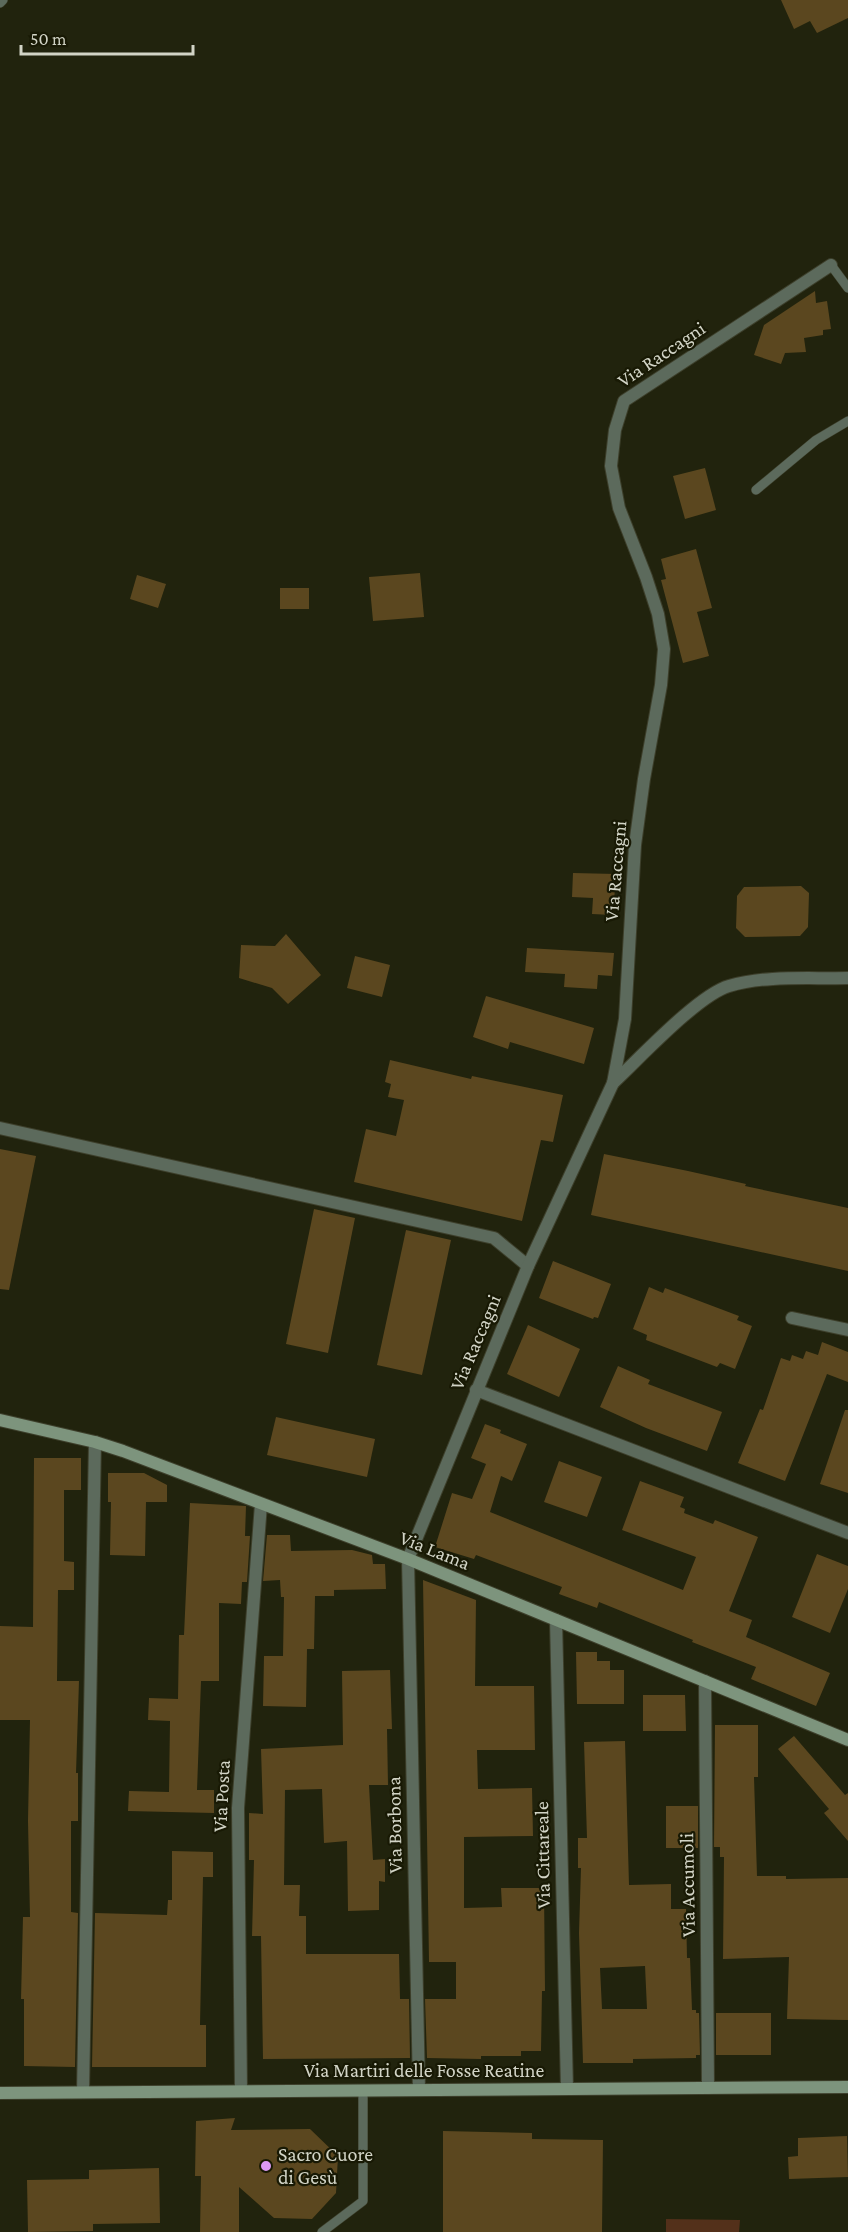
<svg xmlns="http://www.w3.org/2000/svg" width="848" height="2232" font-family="'Crimson Pro',serif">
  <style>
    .green { fill: #53301a }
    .building { fill: #5b471f; fill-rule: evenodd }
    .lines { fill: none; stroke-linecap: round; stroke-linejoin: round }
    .lane-casing { stroke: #3d3f2b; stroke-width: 10 }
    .street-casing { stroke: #3d3f2b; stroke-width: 14 }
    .secondary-casing { stroke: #3d3f2b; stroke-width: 14 }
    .lane { stroke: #5c6a5c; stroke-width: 9 }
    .street { stroke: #5c6a5c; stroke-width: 12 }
    .secondary { stroke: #7d947d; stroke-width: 12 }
    .poi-dot { fill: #dc99f4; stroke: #181904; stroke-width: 2 }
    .labels { text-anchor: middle; stroke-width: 4.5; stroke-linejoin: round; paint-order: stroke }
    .street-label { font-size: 20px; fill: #d2d4c6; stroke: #181904 }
    .poi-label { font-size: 20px; fill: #d2d4c6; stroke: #181904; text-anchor: start }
  </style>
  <rect width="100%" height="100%" fill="#21230d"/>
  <path class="green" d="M666 2219 740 2220 739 2232H666Z"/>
  <g class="building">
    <path d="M781 0H848V18L817 33 810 21 794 29Z"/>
    <path d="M815 291 816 303 827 301 831 329 823 330V335L804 338 806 352 785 353 781 364 754 355 764 325Z"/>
    <path d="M705 468 716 510 685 519 673 476Z"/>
    <path d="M696 549 712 608 697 612 709 656 683 663 661 580 666 579 661 559Z"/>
    <path d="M420 573 424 617 373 621 369 577Z"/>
    <path d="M137 575 166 584 158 608 130 599Z"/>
    <rect x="280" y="588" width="29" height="21"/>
    <path d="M573 873 616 874 613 915 592 914 593 898 572 897Z"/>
    <path d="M801 886 809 893 808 927 800 936 745 937 736 928 737 896 744 887Z"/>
    <path d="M286 934 321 975 288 1004 272 988 239 978 241 945 275 946Z"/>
    <path d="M527 948 614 953 612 976 598 975 597 989 564 987 565 974 525 972Z"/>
    <path d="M355 956 390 965 382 997 347 988Z"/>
    <path d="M486 996 594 1028 584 1064 510 1042 508 1049 473 1037Z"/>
    <path d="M390 1060 471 1079 472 1076 563 1095 553 1142 541 1140 522 1221 354 1182 366 1129 396 1136 404 1100 388 1097 391 1084 385 1082Z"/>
    <path d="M0 1149 36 1156 9 1290 0 1289Z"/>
    <path d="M604 1154 688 1171 746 1184 745 1186 848 1208V1271L591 1215Z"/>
    <path d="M314 1209 355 1218 328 1353 286 1344Z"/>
    <path d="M406 1230 451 1240 422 1375 377 1365Z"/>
    <path d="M553 1261 611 1284 598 1318 594 1317 593 1319 539 1298Z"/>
    <path d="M649 1287 663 1293 665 1288 739 1316 737 1320 752 1326 735 1369 720 1363 717 1367 646 1340 647 1335 633 1329Z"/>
    <path d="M528 1325 580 1349 559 1397 507 1374Z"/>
    <path d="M822 1342 848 1352V1382L827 1374 785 1481 738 1463 760 1409 763 1410 781 1358 790 1361 792 1355 803 1359 806 1351 818 1355Z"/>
    <path d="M618 1366 650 1380 648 1384 722 1412 707 1451 646 1428 600 1407Z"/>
    <path d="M845 1410H848V1493L820 1484Z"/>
    <path d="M276 1417 375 1439 367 1477 267 1455Z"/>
    <path d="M485 1424 501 1430 500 1433 527 1444 512 1481 501 1476 490 1512 683 1590 696 1557 622 1530 640 1481 684 1497 680 1507 685 1509 684 1513 713 1524 715 1520 758 1537 729 1611 752 1620 746 1637 830 1673 816 1706 751 1679 756 1667 692 1642 693 1640 599 1602 597 1608 559 1594 562 1587 476 1555 474 1559 435 1547 452 1493 472 1499 486 1464 471 1458Z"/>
    <path d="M34 1458H81V1490H64V1561L74 1562V1590H58L57 1681H79L76 1773H78V1821H71V1912L78 1913 75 2067 24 2066V1999H21L23 1917H30L28 1821 30 1720H0V1626L33 1627Z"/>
    <path d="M559 1461 602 1477 587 1517 544 1502Z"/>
    <path d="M108 1473H144L167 1485V1502H146L145 1556 110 1555 111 1502H108Z"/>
    <path d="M190 1503 246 1506 245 1536H250L247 1582H242L241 1604 219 1603V1681H201L197 1790H214V1813L128 1811 129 1791 169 1792 170 1721 148 1720 149 1698 178 1699 179 1635H184Z"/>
    <path d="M267 1535H290L291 1551 352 1550 372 1555 373 1564H385L386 1589 334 1590V1596H315L314 1649H307L306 1707 263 1706 264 1656H283L284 1597H281L280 1580 263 1581Z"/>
    <path d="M817 1554 848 1566V1589L830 1633 792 1617Z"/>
    <path d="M423 1580 476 1600 475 1686H534L535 1750H477L478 1789 532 1788 533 1836 464 1837V1908L502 1907 501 1888H544L545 1991H542L541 2051H521V2056H481V2059L427 2058 425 1999H456V1962H429Z"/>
    <path d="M576 1652H597V1661H610V1670H624V1704H577Z"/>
    <path d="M390 1670 392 1729H387L388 1785H369L373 1860 385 1859V1882L379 1881V1910L348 1911 347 1841 324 1843 322 1789 285 1790 284 1885H300L299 1916H306V1954H399L400 1999H409L410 2058 263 2059 261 1936H252L254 1860H249V1813L263 1814 261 1749 343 1745 342 1671Z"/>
    <path d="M643 1695H685L686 1731H643Z"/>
    <path d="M715 1725H758V1777H754L757 1876H786V1879L848 1878V2020L787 2019 789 1957 723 1959 724 1857H720V1847H714Z"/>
    <path d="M794 1736 845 1795 848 1793V1841L824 1813 829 1809 778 1749Z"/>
    <path d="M625 1741 629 1885 671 1884V1909H686L687 1958H690L692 2010H696V2013H699L700 2055H696V2058L633 2059V2063H583L579 1933 581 1868H578V1838H587L584 1742ZM645 1966 647 2009H602L600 1968Z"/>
    <rect x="666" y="1806" width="32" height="42"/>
    <path d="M172 1851 213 1852V1877H203L200 2025H206V2067H92L95 1913 167 1915 168 1900H172Z"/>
    <rect x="716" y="2013" width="55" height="42"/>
    <path d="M235 2118 231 2130 310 2129 338 2156 336 2193 312 2219 274 2218 239 2187V2232H200L201 2176H195L196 2121Z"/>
    <path d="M443 2131 532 2133V2139L603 2140 602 2232H443Z"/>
    <path d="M847 2136 848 2177 789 2179 788 2157 798 2156V2138Z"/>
    <path d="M159 2168 160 2223 93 2224V2231L28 2232 27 2180 89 2179V2170Z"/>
  </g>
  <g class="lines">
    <defs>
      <g id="lane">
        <path d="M0 3 3 0"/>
        <path d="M831 265 848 288"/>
        <path d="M756 490 816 440 848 421"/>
        <path d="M322 2232 363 2201V2090"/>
      </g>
      <g id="street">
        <path d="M613 1083C639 1059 698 995 729 986 766 975 809 979 848 978"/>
        <path d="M0 1128 494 1238 528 1266"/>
        <path d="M792 1318 848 1330"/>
        <path d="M476 1390 848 1533"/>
        <path d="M556 1620 567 2089"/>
        <path d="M705 1681 708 2088"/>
        <path d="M419 2090 408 1559 528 1266 613 1083 625 1019 635 845 644 779 661 685 664 649 658 614 646 577 619 508 611 466 615 430 624 401 831 265"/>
        <path d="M241 2091 238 1808 261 1504"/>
        <path d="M83 2092 95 1442"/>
      </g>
      <g id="secondary">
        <path d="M0 1420 95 1442 123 1451 408 1559 848 1740"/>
        <path d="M0 2093 848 2087"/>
      </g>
    </defs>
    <use href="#lane" class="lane-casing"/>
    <use href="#street" class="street-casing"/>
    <use href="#secondary" class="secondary-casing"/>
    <use href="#lane" class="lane"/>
    <use href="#street" class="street"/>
    <use href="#secondary" class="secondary"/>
  </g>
  <circle class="poi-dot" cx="266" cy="2166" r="6"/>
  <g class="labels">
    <g class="street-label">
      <text transform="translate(661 354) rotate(-34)" y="7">Via Raccagni</text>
      <text transform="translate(615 871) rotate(-85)" y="7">Via Raccagni</text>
      <text transform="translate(475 1342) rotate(-67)" y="7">Via Raccagni</text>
      <text transform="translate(435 1550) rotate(22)" y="7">Via Lama</text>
      <text transform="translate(221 1796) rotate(-87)" y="7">Via Posta</text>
      <text transform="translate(394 1825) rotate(-91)" y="7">Via Borbona</text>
      <text transform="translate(542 1855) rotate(-91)" y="7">Via Cittareale</text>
      <text transform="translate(687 1885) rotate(-91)" y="7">Via Accumoli</text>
      <text x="424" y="2077">Via Martiri delle Fosse Reatine</text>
    </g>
    <g class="poi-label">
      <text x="278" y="2161">Sacro Cuore<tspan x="278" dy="23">di Gesù</tspan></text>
    </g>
  </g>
  <path d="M21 45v9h172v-9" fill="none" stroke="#d2d4c6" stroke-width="3"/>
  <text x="30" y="45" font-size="18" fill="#d2d4c6" stroke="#181904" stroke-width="4.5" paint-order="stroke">50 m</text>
</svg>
